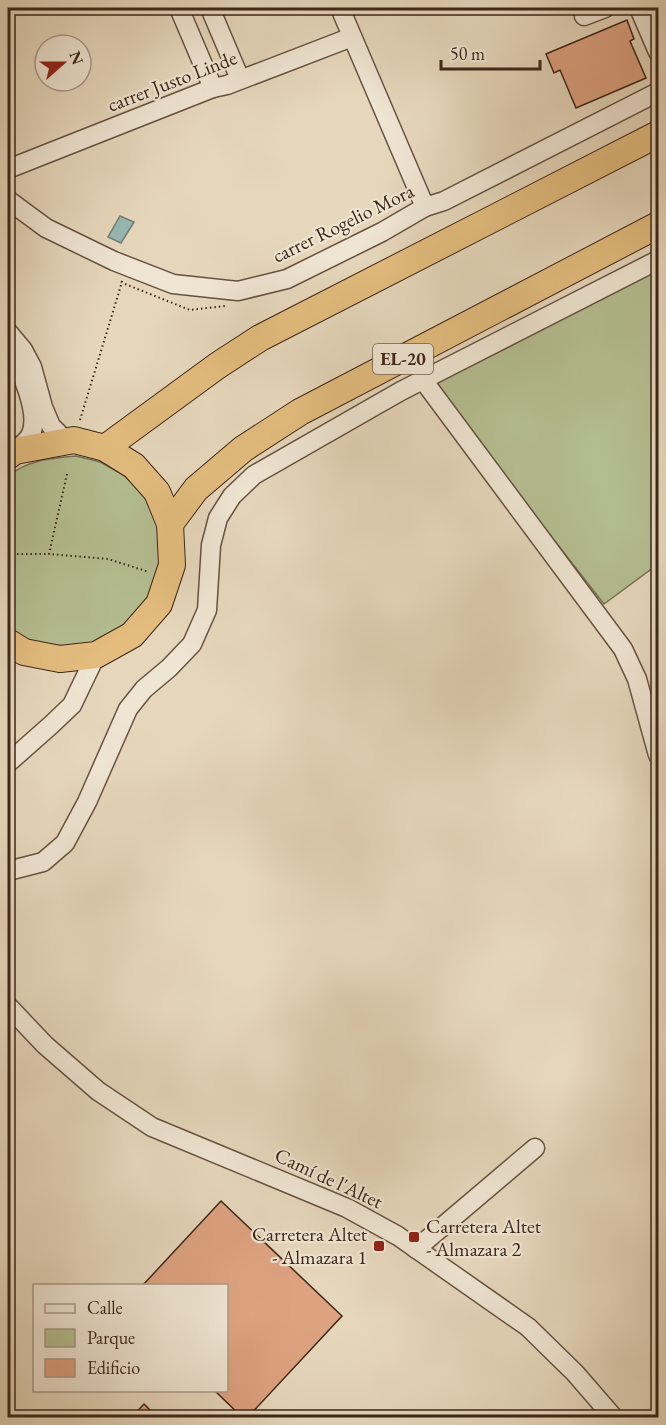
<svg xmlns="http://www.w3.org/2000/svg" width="666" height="1425" font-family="'EB Garamond',serif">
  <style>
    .green { fill: #b4be91; stroke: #787254; stroke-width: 1.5 }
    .water { fill: #96b9b3; stroke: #727e75; stroke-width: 1.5 }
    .building { fill: #dda280; stroke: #3d2618; stroke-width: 1.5 }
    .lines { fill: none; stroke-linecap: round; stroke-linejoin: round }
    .minor-casing { stroke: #675241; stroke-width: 21 }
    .highway-casing { stroke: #3d2618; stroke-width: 28 }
    .path { stroke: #3d2618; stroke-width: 2; stroke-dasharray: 1.5 3; stroke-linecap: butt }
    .minor { stroke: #efe5d3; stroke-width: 18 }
    .highway { stroke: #e3bc7e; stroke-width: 26 }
    .poi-dot { fill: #8f2418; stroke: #efe5d3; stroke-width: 2 }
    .labels { text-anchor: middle; stroke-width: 4.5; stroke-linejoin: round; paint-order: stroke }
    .shield { fill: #efe5d3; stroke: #725f50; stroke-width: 1.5 }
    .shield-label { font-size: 18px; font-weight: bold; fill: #3d2618 }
    .street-label { font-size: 20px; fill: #3d2618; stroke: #efe5d3 }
    .poi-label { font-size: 20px; fill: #3d2618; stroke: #efe5d3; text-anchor: start }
  </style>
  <rect width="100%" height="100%" fill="#e6d7bc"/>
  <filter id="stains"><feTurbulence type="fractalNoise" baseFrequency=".00333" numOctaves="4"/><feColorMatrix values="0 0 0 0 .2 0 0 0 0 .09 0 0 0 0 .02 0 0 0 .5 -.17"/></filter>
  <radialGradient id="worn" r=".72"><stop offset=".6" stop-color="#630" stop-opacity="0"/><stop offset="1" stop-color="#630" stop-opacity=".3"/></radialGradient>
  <g class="green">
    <path d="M658 268V564L604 604 432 384Z"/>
    <path d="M76 456 100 462 122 474 140 490 153 511 161 534 163 559 148 605 113 638 60 651 30 644 8 630V476C28 460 51 458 76 456Z"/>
  </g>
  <path class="water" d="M120 216 134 222 121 243 108 237Z"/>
  <g class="building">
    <path d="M627 20 634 39 630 41 646 78 576 108 560 70 554 73 546 54Z"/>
    <path d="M221 1201 342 1316 247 1418H243L214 1390H226V1286H142Z"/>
    <path d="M144 1404 158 1418H131Z"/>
  </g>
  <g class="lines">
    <defs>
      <g id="minor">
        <path d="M179 8 213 88"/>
        <path d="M210 8 240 79"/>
        <path d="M340 8 425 207"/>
        <path d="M639 8 658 52"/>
        <path d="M584 16 605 8"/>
        <path d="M8 169 213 88 227 85 352 37"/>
        <path d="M8 200 46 228 114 261 173 284 238 291 287 279 382 232 425 207 444 201 658 92"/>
        <path d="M8 332 23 350 32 367 43 407 51 426 66 441"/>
        <path d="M8 351C21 368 40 413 31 434 28 441 20 446 15 451"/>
        <path d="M423 380 623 649 637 679 658 755"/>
        <path d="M8 763 51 725 72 705 96 655"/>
        <path d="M8 871 43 862 65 843 87 802 128 709 144 689 169 668 192 644 207 610 211 545 218 518 232 496 254 475 401 391 658 260"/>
        <path d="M8 1006 45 1045 98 1091 152 1127 347 1208 398 1236 528 1327 575 1373 614 1418"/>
        <path d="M416 1249 535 1148"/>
      </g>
      <g id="highway">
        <path d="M105 448 217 366 260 338 658 134"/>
        <path d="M8 456 15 451 74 440 105 448 134 466 157 492 170 524 172 565 159 604 132 635 96 655 60 659 24 652 8 642"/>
        <path d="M170 524 196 489 243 449 300 412 658 225"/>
      </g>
    </defs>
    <use href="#minor" class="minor-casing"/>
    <use href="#highway" class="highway-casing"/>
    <g class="path">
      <path d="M125 284 190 310 225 306"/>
      <path d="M80 420 122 282 120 281"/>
      <path d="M67 474 49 554 108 559 149 572"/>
      <path d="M8 554H49"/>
    </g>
    <use href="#minor" class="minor"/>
    <use href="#highway" class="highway"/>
  </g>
  <g class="poi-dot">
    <rect x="408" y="1231" width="12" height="12" rx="3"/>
    <rect x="373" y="1240" width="12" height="12" rx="3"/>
  </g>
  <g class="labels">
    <rect class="shield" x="373" y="344" width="60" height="30" rx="4.5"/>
    <g class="shield-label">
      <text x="403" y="365">EL-20</text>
    </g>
    <g class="street-label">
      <text transform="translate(172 81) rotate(-21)" y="7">carrer Justo Linde</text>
      <text transform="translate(343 223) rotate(-26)" y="7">carrer Rogelio Mora</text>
      <text transform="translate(329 1178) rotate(25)" y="7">Camí de l'Altet</text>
    </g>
    <g class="poi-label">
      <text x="426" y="1233">Carretera Altet<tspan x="426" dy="23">- Almazara 2</tspan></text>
      <text x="367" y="1241" text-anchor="end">Carretera Altet<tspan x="367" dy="23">- Almazara 1</tspan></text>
    </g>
  </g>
  <rect width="666" height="1425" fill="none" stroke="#e6d7bc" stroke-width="30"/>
  <rect x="9" y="9" width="648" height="1407" fill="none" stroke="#3d2618" stroke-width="3"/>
  <rect x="15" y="15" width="636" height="1395" fill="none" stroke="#3d2618" stroke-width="1.5"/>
  <rect x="33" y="1284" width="195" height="108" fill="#efe5d3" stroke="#a89988" stroke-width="1.5"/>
  <rect x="45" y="1304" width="30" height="9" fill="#efe5d3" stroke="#a89988" stroke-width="1.5"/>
  <text x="87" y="1314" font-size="18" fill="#3d2618">Calle</text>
  <rect x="45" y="1329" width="30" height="18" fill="#b4be91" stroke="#a89988" stroke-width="1.5"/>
  <text x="87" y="1344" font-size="18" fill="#3d2618">Parque</text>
  <rect x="45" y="1359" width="30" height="18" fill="#dda280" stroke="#a89988" stroke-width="1.5"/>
  <text x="87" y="1374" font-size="18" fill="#3d2618">Edificio</text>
  <g transform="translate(63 63) rotate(69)"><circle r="28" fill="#efe5d3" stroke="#a89988" stroke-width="1.5"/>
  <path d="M0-4.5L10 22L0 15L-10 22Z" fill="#8f2418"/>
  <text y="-9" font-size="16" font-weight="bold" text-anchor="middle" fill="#3d2618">N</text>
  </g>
  <path d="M441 60v9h99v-9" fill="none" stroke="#3d2618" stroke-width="3"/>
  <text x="450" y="60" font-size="18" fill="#3d2618" stroke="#efe5d3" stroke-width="4.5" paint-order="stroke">50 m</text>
  <rect width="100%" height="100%" filter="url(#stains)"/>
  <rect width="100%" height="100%" fill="url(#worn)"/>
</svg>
